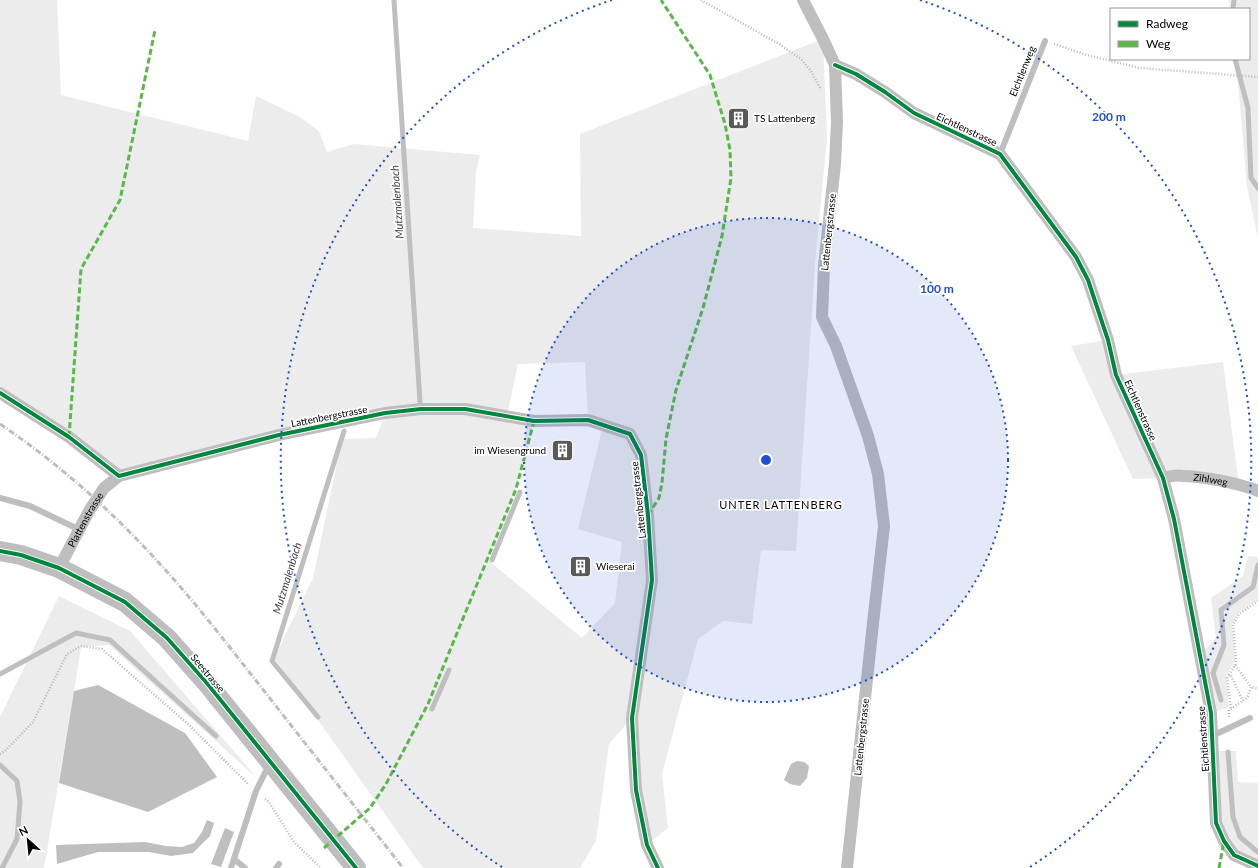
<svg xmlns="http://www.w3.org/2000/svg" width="1258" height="868" font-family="Lato,sans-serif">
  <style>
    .green { fill: #ececec; fill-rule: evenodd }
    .water { fill: #bfbfbf }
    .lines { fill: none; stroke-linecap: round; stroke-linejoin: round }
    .stream { stroke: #bfbfbf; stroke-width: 5 }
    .path { stroke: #b9b9b9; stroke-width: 2.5; stroke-dasharray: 1 2; stroke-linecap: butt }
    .lane { stroke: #bebebe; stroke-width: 6 }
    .street { stroke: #bebebe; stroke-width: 12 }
    .primary { stroke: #bebebe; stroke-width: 20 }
    .rail { stroke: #bebebe; stroke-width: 3; stroke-dasharray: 6 2 1 2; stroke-linecap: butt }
    .quiet { stroke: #58b947; stroke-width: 3; stroke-dasharray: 6 3; stroke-linecap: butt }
    .cycleway-casing { stroke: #fff; stroke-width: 6 }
    .cycleway { stroke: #00873e; stroke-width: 4 }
    .ring { fill: none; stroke: #1d4ed8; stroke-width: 2; stroke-dasharray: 2 4 }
    .labels { text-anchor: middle; stroke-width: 3.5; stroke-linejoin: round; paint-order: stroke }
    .street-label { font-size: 10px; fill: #000; stroke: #fff }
    .poi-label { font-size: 10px; fill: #000; stroke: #fff; text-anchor: start }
    .water-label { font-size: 11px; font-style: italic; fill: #444; stroke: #fff }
    .neighbourhood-label { font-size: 11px; letter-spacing: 1px; fill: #000; stroke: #fff }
    .centre { fill: #1d4ed8; stroke: #fff; stroke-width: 2 }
    .ring-label { font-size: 12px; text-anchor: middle; font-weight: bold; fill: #1d4ed8; stroke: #fff; stroke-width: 3.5; stroke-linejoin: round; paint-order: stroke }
  </style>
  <rect width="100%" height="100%" fill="#fff"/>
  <g class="green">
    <path d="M0 0H57L61 95 248 141 256 96 298 116 319 131 327 152 354 144 480 155 476 172 473 228 581 236 580 134 823 39 827 139 816 251 796 551 761 550 752 624 723 621 698 639 662 774 668 828 647 845 632 718 609 744 596 841 580 868H423L274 658 313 578 342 439 376 438 385 414 119 476 0 393ZM585 362 588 420 603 425 578 529 622 542 615 603 582 638 488 560 516 489 534 421 507 416 518 364Z"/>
    <path d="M1229 0H1258V238L1247 187 1236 59H1249V9H1230Z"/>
    <path d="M1108 340 1116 375 1223 362 1239 486 1163 478 1133 479 1071 346Z"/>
    <path d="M1248 556 1258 557V600L1238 613 1232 625 1235 660 1226 677 1229 707 1211 713 1200 655 1216 638 1211 598 1243 576Z"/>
    <path d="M59 596 130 631 258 779 109 645 81 647 74 691 44 868H0V717Z"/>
    <path d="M1213 751H1236L1238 782 1258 783V866L1224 841Z"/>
  </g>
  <g class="water">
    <path d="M98 685 185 733 217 777 148 812 59 783 74 691Z"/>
    <path d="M797 761 804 762 809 766 807 778 800 786 790 784 784 780 791 764Z"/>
    <path d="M207 820 214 823 210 836 193 853 171 856 149 852H98L57 864 56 845 145 842 166 846 182 847 194 843 202 832Z"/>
    <path d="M225 828 234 832 221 867 211 864Z"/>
  </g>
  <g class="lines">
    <g class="stream">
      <path d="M394 0 420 402"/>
      <path d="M1233 9 1234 0"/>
      <path d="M1235 59 1248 108 1251 178 1258 188"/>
      <path d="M492 560 520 492"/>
      <path d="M0 674 76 633 110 640 216 736"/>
      <path d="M1221 700 1213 673 1224 645 1221 610 1253 587 1258 565"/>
      <path d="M432 709 449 670"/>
      <path d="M318 717 272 661 344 431"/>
      <path d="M1228 752 1233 817 1240 837 1258 852"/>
      <path d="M0 765 17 781 20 802 17 839 2 868"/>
    </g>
    <g class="path">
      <path d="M701 0 779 44 801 59 811 71 821 90"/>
      <path d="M1054 44 1087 55 1140 68 1258 77"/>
      <path d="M1235 665 1236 660 1233 625 1239 614 1258 601"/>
      <path d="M1229 675 1235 665 1251 687"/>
      <path d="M1231 708 1227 678 1229 675 1231 676 1243 701"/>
      <path d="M1229 717V710L1247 698 1251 687 1258 689"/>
      <path d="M0 754 5 751 33 722 67 654 81 646 102 649 190 726 248 784"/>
      <path d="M265 799 269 802 294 842 321 868"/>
    </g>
    <g class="lane">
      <path d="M1000 154 1045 41"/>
      <path d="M0 498 30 506 78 529"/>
      <path d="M1212 736 1250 718"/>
      <path d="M234 859 245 868"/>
      <path d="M231 868 256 791 269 765"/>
      <path d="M276 868 279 864"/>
    </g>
    <g class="street">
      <path d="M803 0 823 39 835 65 837 122 835 164 824 266 822 317 836 346 868 436 878 474 884 526 873 623 847 868"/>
      <path d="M835 65 856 74 885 92 914 113 1000 154 1076 257 1088 280 1108 340 1116 375 1163 478 1174 519 1211 713 1216 823 1224 841 1234 855 1258 866"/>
      <path d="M0 393 69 437 119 476"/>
      <path id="s1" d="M1163 478C1170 476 1177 475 1184 476 1205 477 1239 483 1258 491"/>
      <path id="s2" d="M59 568 89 511 104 488 119 476 279 435 385 413 421 409H465L534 421 588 420 630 434 641 455 648 515 652 580 632 718 636 790 647 845 658 868"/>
    </g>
    <path class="primary" d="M0 551 21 555 59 568 125 602 167 638 206 682 356 868"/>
    <path class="rail" d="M0 424C59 464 112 511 159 563 197 604 230 648 265 692 311 751 357 809 403 868"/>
    <g class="quiet">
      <path d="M69 437 81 269 120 200 155 30"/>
      <path d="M648 515 659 498 662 483 666 439 676 390 703 308 722 236 731 178 730 150 725 124 710 75 661 0"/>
      <path d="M324 848 370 808 386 784 428 704 516 489 534 421"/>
      <path d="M1219 868 1224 841"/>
    </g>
    <defs>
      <g id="cycleway">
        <path d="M835 65 856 74 885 92 914 113 1000 154 1076 257 1088 280 1108 340 1116 375 1163 478 1174 519 1211 713 1216 823 1224 841 1234 855 1258 866"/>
        <path d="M0 393 69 437 119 476 279 435 385 413 421 409H465L534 421 588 420 630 434 641 455 648 515 652 580 632 718 636 790 647 845 658 868"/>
        <path d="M0 551 21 555 59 568 125 602 167 638 206 682 356 868"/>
      </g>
    </defs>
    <use href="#cycleway" class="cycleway-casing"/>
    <use href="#cycleway" class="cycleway"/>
  </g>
  <circle cx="766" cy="460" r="242" fill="#1d4ed8" fill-opacity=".12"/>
  <g class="ring">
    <circle cx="766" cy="460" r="242"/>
    <path d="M502 867A485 485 0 0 1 612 0M920 0A485 485 0 0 1 1030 867"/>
  </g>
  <defs>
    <symbol id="building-square" viewBox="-11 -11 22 22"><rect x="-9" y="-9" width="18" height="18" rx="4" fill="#595959" stroke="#fff"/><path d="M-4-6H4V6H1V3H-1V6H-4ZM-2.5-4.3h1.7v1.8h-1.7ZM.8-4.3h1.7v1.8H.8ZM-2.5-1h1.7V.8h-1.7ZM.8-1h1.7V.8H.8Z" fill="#fff"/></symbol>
  </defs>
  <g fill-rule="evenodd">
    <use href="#building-square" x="726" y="106" width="25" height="25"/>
    <use href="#building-square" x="550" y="438" width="25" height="25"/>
    <use href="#building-square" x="568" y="554" width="25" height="25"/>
  </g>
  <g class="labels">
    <g class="street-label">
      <text transform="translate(1022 71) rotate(-68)" y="4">Eichtlenweg</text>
      <text transform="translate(967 129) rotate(25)" y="4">Eichtlenstrasse</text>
      <text transform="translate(828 232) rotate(-84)" y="4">Lattenbergstrasse</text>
      <text transform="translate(1141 410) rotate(66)" y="4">Eichtlenstrasse</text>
      <text transform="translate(329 416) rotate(-11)" y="4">Lattenbergstrasse</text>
      <text dy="4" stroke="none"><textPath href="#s1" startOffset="48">Zihlweg</textPath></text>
      <text transform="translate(638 500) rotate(-96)" y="4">Lattenbergstrasse</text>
      <text dy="4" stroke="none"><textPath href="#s2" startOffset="55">Plattenstrasse</textPath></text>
      <text transform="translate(208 673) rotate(50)" y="4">Seestrasse</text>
      <text transform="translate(861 737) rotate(-84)" y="4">Lattenbergstrasse</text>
      <text transform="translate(1203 739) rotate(-94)" y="4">Eichtlenstrasse</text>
    </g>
    <g class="poi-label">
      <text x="754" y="122">TS Lattenberg</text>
      <text x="546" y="454" text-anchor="end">im Wiesengrund</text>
      <text x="596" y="570">Wieserai</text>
    </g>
    <g class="water-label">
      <text transform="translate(397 202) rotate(-94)" y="4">Mutzmalenbach</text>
      <text transform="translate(287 578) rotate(-73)" y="4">Mutzmalenbach</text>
    </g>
    <g class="neighbourhood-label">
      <text x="781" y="509">UNTER LATTENBERG</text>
    </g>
  </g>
  <circle cx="766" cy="460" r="6" class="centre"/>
  <g class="ring-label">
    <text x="1109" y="121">200 m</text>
    <text x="937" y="293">100 m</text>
  </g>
  <rect x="1110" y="8" width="140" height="52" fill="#ffffff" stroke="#999999"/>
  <rect x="1118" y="21" width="20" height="6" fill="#00873e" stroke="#999999"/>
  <text x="1146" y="28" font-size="12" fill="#000000">Radweg</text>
  <rect x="1118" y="41" width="20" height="6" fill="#58b947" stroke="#999999"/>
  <text x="1146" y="48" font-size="12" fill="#000000">Weg</text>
  <g transform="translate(28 840) rotate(333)" stroke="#ffffff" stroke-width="3" paint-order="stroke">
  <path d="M0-3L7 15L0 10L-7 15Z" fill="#000000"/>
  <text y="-6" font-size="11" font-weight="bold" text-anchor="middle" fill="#000000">N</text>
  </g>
</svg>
